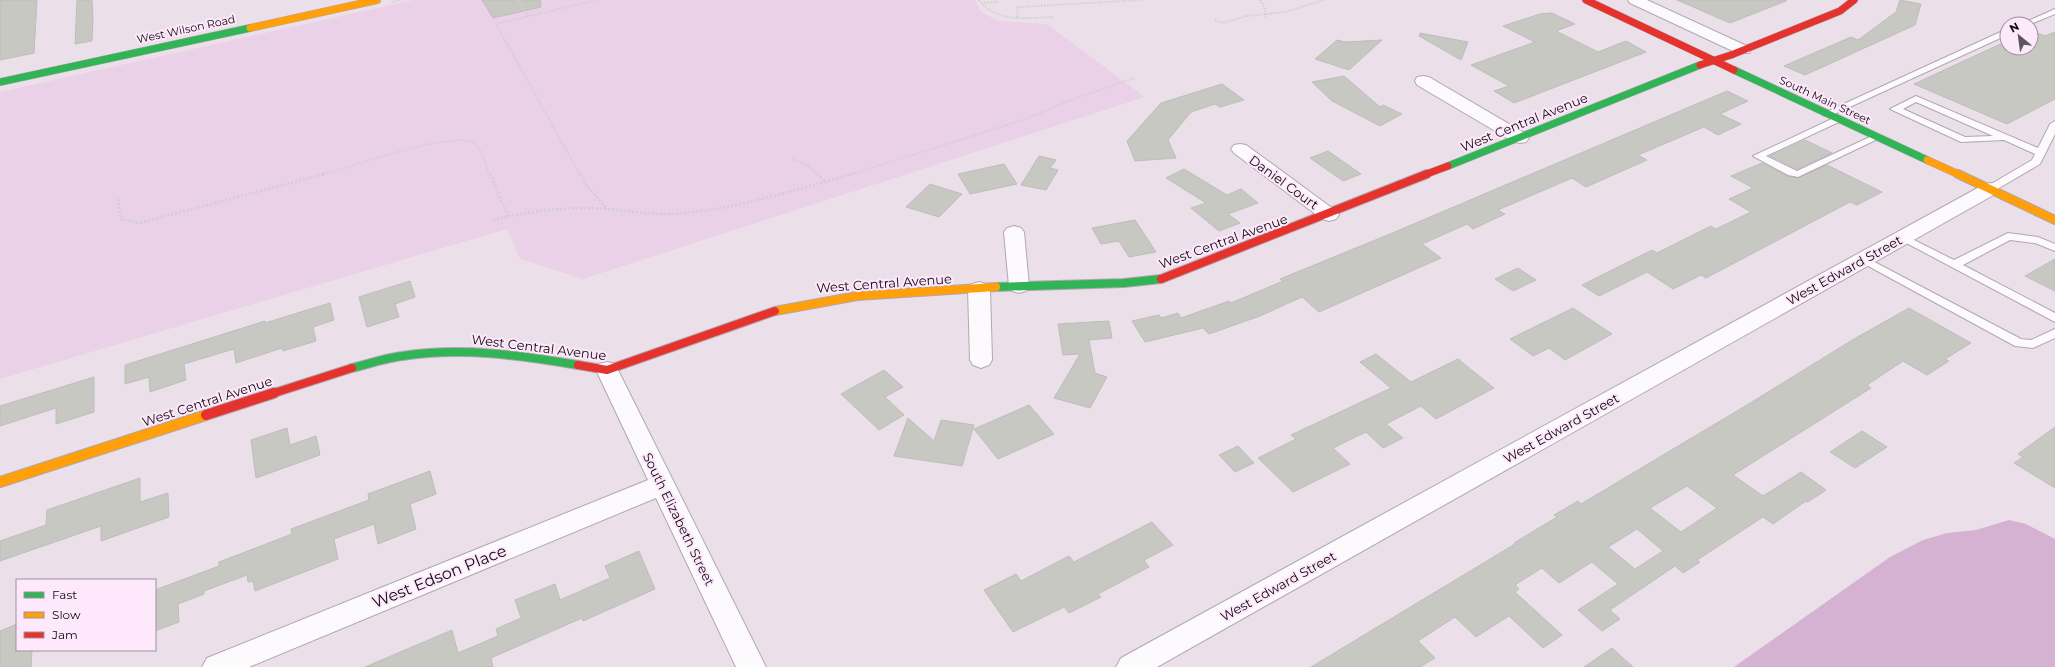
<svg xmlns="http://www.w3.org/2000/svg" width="2055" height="667" font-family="Montserrat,sans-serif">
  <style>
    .green { fill: #ead1e7 }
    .water { fill: #d5b2d1 }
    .building { fill: #c8c8c2; stroke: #bfbcbc; fill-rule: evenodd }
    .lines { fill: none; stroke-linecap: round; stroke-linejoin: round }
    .lane-casing { stroke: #b0a7af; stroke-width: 2 }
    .street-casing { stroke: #b0a7af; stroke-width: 2 }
    .fast-far1-casing { stroke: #b0a7af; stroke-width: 8 }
    .fast-casing { stroke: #b0a7af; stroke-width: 10 }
    .slow-far2-casing { stroke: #b0a7af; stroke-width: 8 }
    .slow-far1-casing { stroke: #b0a7af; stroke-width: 10 }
    .slow-casing { stroke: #b0a7af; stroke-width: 12 }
    .jam-far2-casing { stroke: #b0a7af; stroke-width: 8 }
    .jam-far1-casing { stroke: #b0a7af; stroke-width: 10 }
    .jam-casing { stroke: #b0a7af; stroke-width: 12 }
    .path-far1 { stroke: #d2ced1; stroke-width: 2; stroke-dasharray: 1.5 1.5; stroke-linecap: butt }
    .path { stroke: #d2ced1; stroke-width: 2.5; stroke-dasharray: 2 2; stroke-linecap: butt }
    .lane { fill: #fcfafc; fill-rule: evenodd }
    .street { fill: #fcfafc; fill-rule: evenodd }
    .fast-far1 { stroke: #30b455; stroke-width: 7 }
    .fast { stroke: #30b455; stroke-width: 8 }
    .slow-far2 { stroke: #ff9f0a; stroke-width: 7 }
    .slow-far1 { stroke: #ff9f0a; stroke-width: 8 }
    .slow { stroke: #ff9f0a; stroke-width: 10 }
    .jam-far2 { stroke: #e5322d; stroke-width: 7 }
    .jam-far1 { stroke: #e5322d; stroke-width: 8 }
    .jam { stroke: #e5322d; stroke-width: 10 }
    .labels { text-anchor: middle; stroke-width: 4; stroke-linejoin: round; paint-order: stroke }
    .far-street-label { font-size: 11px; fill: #100a10; stroke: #fee8fb }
    .street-label { font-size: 13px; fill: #100a10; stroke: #fee8fb }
    .near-street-label { font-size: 16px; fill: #100a10; stroke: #fee8fb }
  </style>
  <rect width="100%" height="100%" fill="#ebe0ea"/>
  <path class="green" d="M413 0H975L980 11 998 21 1047 24 1145 97 583 279 520 259 507 229 0 379V92Z"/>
  <path class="water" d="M2009 520 2026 524 2055 539V667H1734L1890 557 1923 540 1947 533 1976 530Z"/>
  <g class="building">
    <path d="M0 0H37L34 53 0 60Z"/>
    <path d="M77 0H92L93 19 92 41 75 44Z"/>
    <path d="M482 0H540L541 7 493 18Z"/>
    <path d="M1677 0H1786V1L1730 23Z"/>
    <path d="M1900 0 1921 4 1915 25 1805 75 1784 66 1851 37 1858 40 1896 12Z"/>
    <path d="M1552 13 1575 24 1556 31 1598 52 1626 41 1646 52 1514 103 1494 91 1509 86 1471 65 1535 42 1503 26 1540 14Z"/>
    <path d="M2031 31 2045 36 2055 32V99L2007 124 1914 84 2007 41V48H2031Z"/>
    <path d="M1420 33 1468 42 1461 60 1419 36Z"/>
    <path d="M1337 40 1345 42 1382 40 1349 70 1315 59Z"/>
    <path d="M1344 76 1380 107 1383 105 1402 114 1380 126 1332 101 1312 82Z"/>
    <path d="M1222 84 1244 100 1220 107 1215 104 1191 112 1168 140 1176 158 1135 161 1127 141 1161 103Z"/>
    <path d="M1727 91 1748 101 1720 114 1741 124 1718 135 1704 127 1638 155 1647 160 1586 187 1572 178 1498 210 1505 214 1473 229 1467 224 1422 244 1441 258 1319 312 1302 297 1260 316 1209 334 1203 328 1145 342 1132 321 1159 315 1161 318 1178 313 1181 318 1229 301 1231 303 1283 281 1280 279 1390 234Z"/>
    <path d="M1805 140 1832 153 1797 169 1770 156Z"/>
    <path d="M1328 151 1361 174 1343 181 1310 158Z"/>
    <path d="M1039 156 1056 160 1050 168 1058 170 1046 190 1021 185Z"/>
    <path d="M1762 163 1787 176 1798 178 1827 165 1882 192 1857 205 1850 202 1706 278 1701 275 1673 289 1647 272 1599 296 1582 285 1652 250 1657 253 1711 226 1716 229 1751 212 1729 199 1753 188 1731 176Z"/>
    <path d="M1004 164 1017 184 970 194 958 174Z"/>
    <path d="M1184 169 1227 195 1241 189 1258 203 1228 214 1240 223 1219 231 1191 208 1206 203 1166 178Z"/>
    <path d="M930 184 962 194 939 217 906 207Z"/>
    <path d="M1135 220 1156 252 1129 257 1119 241 1101 244 1092 228Z"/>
    <path d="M2055 259V291L2025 276Z"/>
    <path d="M1518 268 1536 280 1513 291 1495 279Z"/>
    <path d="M410 281 415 297 395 304 399 317 367 327 359 297Z"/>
    <path d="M330 303 334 320 313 327 316 341 283 351 282 348 236 363 234 349 184 364 186 380 150 392 149 377 125 384V365L265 321V323Z"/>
    <path d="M1573 308 1612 334 1565 360 1549 348 1533 356 1510 339Z"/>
    <path d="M1909 308 1971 343 1945 359 1949 361 1927 375 1903 361 1867 385 1871 388 1733 475 1763 496 1801 472 1826 490 1808 502 1806 501 1773 524 1763 517 1697 560 1700 562 1683 573 1675 566 1610 610 1620 619 1602 631 1578 610 1618 584 1592 562 1559 583 1542 568 1515 585 1519 589 1515 592 1562 635 1543 648 1509 616 1476 637 1455 617 1418 641 1435 658 1420 667H1311L1515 544 1514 543 1557 517 1554 515 1578 501 1581 504 1747 405 1854 339ZM1687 486 1717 508 1681 532 1650 508ZM1637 529 1663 551 1635 569 1608 547Z"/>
    <path d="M1109 321 1112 338 1089 340 1095 373 1107 377 1090 408 1054 398 1080 354 1063 355 1058 324Z"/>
    <path d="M1376 354 1411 382 1458 359 1494 388 1436 419 1421 406 1386 424 1403 438 1383 448 1366 432 1333 448 1350 464 1293 492 1258 458 1296 439 1291 435 1391 388 1360 362Z"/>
    <path d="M884 370 903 387 885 397 904 415 879 430 841 394Z"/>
    <path d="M94 377V412L56 424V408L0 426V406Z"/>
    <path d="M1029 405 1054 434 998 459 974 429Z"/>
    <path d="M908 418 934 441 941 420 974 425 962 466 894 456Z"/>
    <path d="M2055 427V488L2014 463 2023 457 2018 454Z"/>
    <path d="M287 428 290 445 316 436 320 455 256 478 251 440Z"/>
    <path d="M1862 431 1887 447 1855 468 1830 452Z"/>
    <path d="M1238 446 1254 463 1235 472 1219 455Z"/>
    <path d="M430 471 436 494 410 504 416 529 378 544 374 524 334 539 338 559 255 591 253 581 248 582 247 575 204 591V594L178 604 179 622 155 631V590L219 566V562L292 534 291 529 369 500 368 494Z"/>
    <path d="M140 478V502L168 493 169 517 101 541V526L0 561V541L46 525 47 510Z"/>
    <path d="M1152 522 1173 545 1144 560 1149 567 1098 594 1101 597 1069 613 1064 607 1013 632 984 590 1016 574 1021 581 1069 556 1074 562Z"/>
    <path d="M639 551 655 589 583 621 582 618 491 658 493 667H365L452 630 458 653 498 636 496 629 521 618 515 600 555 584 560 600 610 578 605 566Z"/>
    <path d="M17 624V650H32L31 667H0V631Z"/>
    <path d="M1612 648 1633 667H1584Z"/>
  </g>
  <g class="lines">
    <defs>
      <g id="lane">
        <path d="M2055 9V14L2031 24H2021Z"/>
        <path d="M2007 29V35L1830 116H1824L1822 114Z"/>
        <path d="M1916 96 2038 148 2050 124 2055 121V134L2040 164 1994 191H1986L1985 189 1986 187 2032 160 2035 154 2004 140 1961 142 1890 109ZM1916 102 1993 136 1965 137 1903 109Z"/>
        <path d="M1838 116 1843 119 1841 121 1766 156 1797 171 1874 135 1877 134 1882 137 1798 177 1788 175 1753 156Z"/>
        <path d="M2008 233 2038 237 2055 244V251L2035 243 2010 240 1963 265 2055 313V322L1897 238 1902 235 1906 236 1954 260Z"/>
        <path d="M1863 256 2021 339 2031 340 2055 329V338L2033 348 2015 346 1859 261 1857 259Z"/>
      </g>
      <g id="street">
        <path d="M1628 0H1647L1749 47 1751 50 1749 53H1737L1630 3Z"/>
        <path d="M1423 76 1429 77 1526 134 1529 138 1526 142 1520 143 1514 142 1417 85 1415 81 1417 77Z"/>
        <path d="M1240 144 1246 145 1336 211 1339 215 1336 219 1329 221 1322 219 1234 153 1231 149 1234 145Z"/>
        <path d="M1990 183 1997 185 1999 189 1997 193 1157 667H1116L1121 658 1983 185Z"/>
        <path d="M1014 226 1021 228 1024 232 1029 286 1026 291 1019 293 1012 291 1009 286 1004 232 1007 228Z"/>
        <path d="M979 282 986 284 990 289 992 360 989 365 981 368 973 365 970 360 968 289 972 284Z"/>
        <path d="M607 362 615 364 618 370 766 667H736L656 498 249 667H202L207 658 648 480 596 370 599 364Z"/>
      </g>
      <g id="fast-far1">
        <path d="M1734 70 1927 160"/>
        <path d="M0 82 250 28"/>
        <path d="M1448 166 1700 65"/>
      </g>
      <g id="fast">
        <path d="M996 287 1124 283 1161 279"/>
        <path d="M352 368C369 364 385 358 402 356 461 347 520 355 578 365"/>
      </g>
      <g id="slow-far2">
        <path d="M250 28 377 0"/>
        <path d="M1927 160 1960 175"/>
      </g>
      <g id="slow-far1">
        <path d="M1958 174 2055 220"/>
        <path d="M775 311 857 296 996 287"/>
      </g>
      <path id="slow" d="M0 482 206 415"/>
      <g id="jam-far2">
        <path d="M1586 0 1734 70"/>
        <path d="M1700 65 1731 55 1840 11 1854 0"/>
        <path d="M1424 175 1448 166"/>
      </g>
      <g id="jam-far1">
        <path d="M1161 279 1427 174"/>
        <path d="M578 365 607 370 775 311"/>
        <path d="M271 394 352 368"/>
      </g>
      <path id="jam" d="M206 415 274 393"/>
    </defs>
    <use href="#lane" class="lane-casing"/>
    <use href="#street" class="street-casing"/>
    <use href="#fast-far1" class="fast-far1-casing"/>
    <use href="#fast" class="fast-casing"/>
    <use href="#slow-far2" class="slow-far2-casing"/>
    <use href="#slow-far1" class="slow-far1-casing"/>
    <use href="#slow" class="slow-casing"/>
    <use href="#jam-far2" class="jam-far2-casing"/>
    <use href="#jam-far1" class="jam-far1-casing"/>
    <use href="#jam" class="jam-casing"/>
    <g class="path-far1">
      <path d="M518 0 528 16"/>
      <path d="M979 0C996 23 1027 18 1053 17"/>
      <path d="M1260 0 1265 9 1266 18"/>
      <path d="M393 2 400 0"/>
      <path d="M981 3 998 2"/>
      <path d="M1017 17 1018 7 1143 0"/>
      <path d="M1215 20 1222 23 1247 16 1285 12 1324 0"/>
      <path d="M792 159 805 164 818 175"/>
      <path d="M321 175C348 168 453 130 474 143 480 146 487 168 490 175"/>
      <path d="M580 175 496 24 597 0"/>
      <path d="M849 175 1023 120 1076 98 1135 78"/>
    </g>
    <g class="path">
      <path d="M490 174 508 216"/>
      <path d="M580 174 586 185 607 209"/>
      <path d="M817 174 826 182"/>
      <path d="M118 199 121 219 139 223 325 174"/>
      <path d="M493 220C527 211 573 206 608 209 635 212 659 216 686 213 743 207 798 189 852 174"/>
    </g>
    <use href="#lane" class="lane"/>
    <use href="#street" class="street"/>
    <use href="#fast-far1" class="fast-far1"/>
    <use href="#fast" class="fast"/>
    <use href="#slow-far2" class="slow-far2"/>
    <use href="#slow-far1" class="slow-far1"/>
    <use href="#slow" class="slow"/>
    <use href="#jam-far2" class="jam-far2"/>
    <use href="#jam-far1" class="jam-far1"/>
    <use href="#jam" class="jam"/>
  </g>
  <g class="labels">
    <g class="far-street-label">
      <text transform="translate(186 29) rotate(-12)" y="4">West Wilson Road</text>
      <text transform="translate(1825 100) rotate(25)" y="4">South Main Street</text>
    </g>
    <g class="street-label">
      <text transform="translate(1524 122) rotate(-22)" y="5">West Central Avenue</text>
      <text transform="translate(1284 182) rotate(36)" y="5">Daniel Court</text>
      <text transform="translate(1223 241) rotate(-20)" y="5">West Central Avenue</text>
      <text transform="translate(1844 270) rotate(-29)" y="5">West Edward Street</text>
      <text transform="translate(884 283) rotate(-4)" y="5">West Central Avenue</text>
      <text transform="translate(539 347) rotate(7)" y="5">West Central Avenue</text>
      <text transform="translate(207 401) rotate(-18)" y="5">West Central Avenue</text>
      <text transform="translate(1561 428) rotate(-29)" y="5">West Edward Street</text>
      <text transform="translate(679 519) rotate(64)" y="5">South Elizabeth Street</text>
      <text transform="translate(1278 586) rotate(-29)" y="5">West Edward Street</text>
    </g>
    <g class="near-street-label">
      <text transform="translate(439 576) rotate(-22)" y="6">West Edson Place</text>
    </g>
  </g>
  <rect x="16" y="579" width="140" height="72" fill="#fee8fb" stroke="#9f8f9d"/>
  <rect x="24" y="592" width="20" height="6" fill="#30b455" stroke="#9f8f9d"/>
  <text x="52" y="599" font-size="12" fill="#100a10">Fast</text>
  <rect x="24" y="612" width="20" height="6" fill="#ff9f0a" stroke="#9f8f9d"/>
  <text x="52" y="619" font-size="12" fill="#100a10">Slow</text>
  <rect x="24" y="632" width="20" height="6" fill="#e5322d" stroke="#9f8f9d"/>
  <text x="52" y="639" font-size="12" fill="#100a10">Jam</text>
  <g transform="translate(2019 36) rotate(331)"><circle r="19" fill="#fee8fb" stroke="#9f8f9d"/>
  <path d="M0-3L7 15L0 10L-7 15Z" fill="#5d555c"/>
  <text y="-6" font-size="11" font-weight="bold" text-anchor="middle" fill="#100a10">N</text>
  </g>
</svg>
